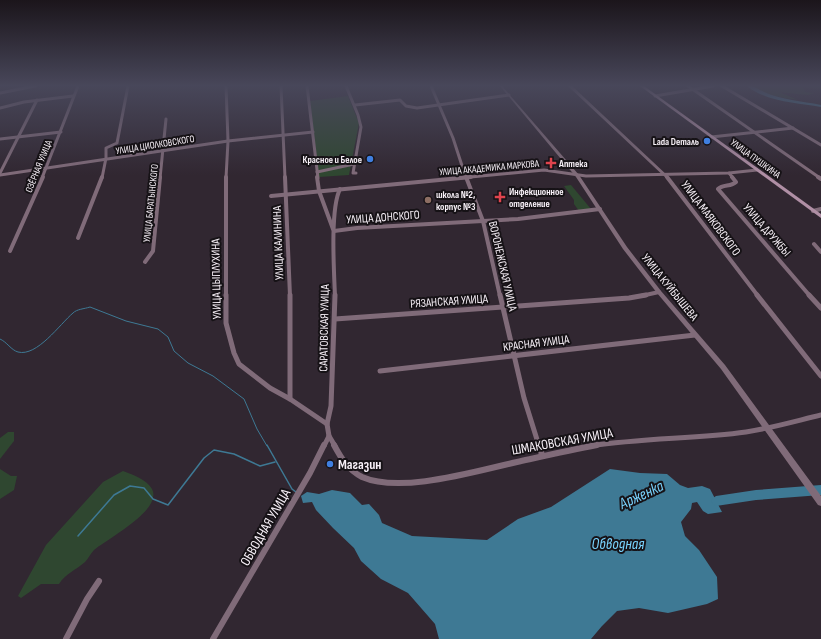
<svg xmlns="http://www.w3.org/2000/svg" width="821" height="639" font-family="'Sofia Sans Condensed',sans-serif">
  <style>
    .green { fill: #2f4730 }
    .water { fill: #3e7994 }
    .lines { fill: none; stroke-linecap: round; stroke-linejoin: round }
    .stream-far1 { stroke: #3e7994; stroke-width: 1 }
    .stream { stroke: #3e7994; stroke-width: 1.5 }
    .river { fill: #3e7994; fill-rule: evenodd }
    .minor-far3 { stroke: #806b79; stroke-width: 3 }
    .minor-far2 { stroke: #806b79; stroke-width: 4 }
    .minor-far1 { stroke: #806b79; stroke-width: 5 }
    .minor { stroke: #806b79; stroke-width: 6 }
    .tertiary { fill: #806b79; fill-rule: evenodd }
    .secondary { fill: #b08fa5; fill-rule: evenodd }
    .shop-dot { fill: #3f7fe0; stroke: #161216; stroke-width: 1.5 }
    .health-dot { fill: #e0444e; stroke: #161216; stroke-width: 1.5 }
    .education-dot { fill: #8d6e63; stroke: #161216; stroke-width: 1.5 }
    .labels { text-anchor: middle; stroke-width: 4; stroke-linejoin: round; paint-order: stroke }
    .far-poi-label { font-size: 10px; font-weight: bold; fill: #f7f0f7; stroke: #161216; text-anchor: start }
    .far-street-label { font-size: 10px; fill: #f7f0f7; stroke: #161216 }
    .street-label { font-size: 12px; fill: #f7f0f7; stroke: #161216 }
    .near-street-label { font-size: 14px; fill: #f7f0f7; stroke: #161216 }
    .near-poi-label { font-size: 14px; font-weight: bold; fill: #f7f0f7; stroke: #161216; text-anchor: start }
    .near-water-label { font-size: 16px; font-style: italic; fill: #79d3fd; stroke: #161216 }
  </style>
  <rect width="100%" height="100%" fill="#312731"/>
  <g class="green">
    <path d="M751 86H821V89L803 87 805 92 814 93 808 95 779 92 798 100C783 98 764 95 751 86Z"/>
    <path d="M348 96 359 123 349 175 319 177 310 101Z"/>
    <path d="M571 185 591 209 579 211 574 204V200L564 186Z"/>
    <path d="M8 432H14V441L0 459V438Z"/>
    <path d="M0 469 11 476H17L14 490 0 499Z"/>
    <path d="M123 471C133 475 146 479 152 489 163 510 107 539 94 550 90 554 88 559 85 562 76 570 65 574 59 584H41L21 598 18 596 46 545 103 482Z"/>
  </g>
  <path class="water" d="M610 469 640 473 667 474 680 485 688 488 702 486 710 489 722 512 708 514 703 511 697 502 692 503 691 509 681 522 685 536 699 550 717 577 718 599 707 604 668 613 639 608 617 611 602 626 591 639H439L435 624 408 593 381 579 361 561 354 548 333 528 316 510 312 502 303 503 301 496 307 492 319 494 332 490 350 493 362 505 369 504 379 515 382 523 412 536 487 540 518 519 551 507Z"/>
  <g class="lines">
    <path class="stream-far1" d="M0 339C7 342 11 350 18 352 37 357 60 324 73 313 77 309 84 309 90 307L126 321 158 329 168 337 174 351 188 363 213 376 244 399 257 429 267 446"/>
    <g class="stream">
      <path d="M267 445 292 489 296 492"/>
      <path d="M78 536 114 495 130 486 144 488 153 499 168 505 204 458 214 450 234 454 260 466 275 462"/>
    </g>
    <g class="river">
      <path d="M747 86C753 85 759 90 764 92 782 100 802 101 821 105V107C797 103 767 102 747 86Z"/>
      <path d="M821 485V495L756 500 716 506 713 504 711 501 713 498 716 496 756 490Z"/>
    </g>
    <g class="minor-far3">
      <path d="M226 86 228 141 226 178"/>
      <path d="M281 86 285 178"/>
      <path d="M307 86 318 178"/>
      <path d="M346 86 358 115 361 127 353 173H356"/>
      <path d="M431 86 453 138 466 178"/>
      <path d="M570 86 668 178"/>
      <path d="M688 86 820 178"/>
      <path d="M722 86 821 145"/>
      <path d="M0 93 35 86"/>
      <path d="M655 96 713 86"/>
      <path d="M355 105 400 100 406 106 417 108 509 95"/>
      <path d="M0 108 24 102 73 96"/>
      <path d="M711 137 793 128"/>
      <path d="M0 139 61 132"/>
      <path d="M317 172 354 164"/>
      <path d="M0 173 37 100"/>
      <path d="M729 173 733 178"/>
      <path d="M0 175 228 141 313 132"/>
      <path d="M42 178 78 86"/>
      <path d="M102 178 106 158V148L117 143 128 86"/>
      <path d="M160 178 166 119"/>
      <path d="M460 178 544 170 586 176 729 173 757 170"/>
    </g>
    <g class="minor-far2">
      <path d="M285 177 290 296"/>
      <path d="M317 177 319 191 333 229"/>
      <path d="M466 177 483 221 500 296"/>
      <path d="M667 177 758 296"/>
      <path d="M732 177 736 182C731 187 723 184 718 189L810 296"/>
      <path d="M818 177 821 179"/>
      <path d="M271 196 471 177"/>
      <path d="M813 211 821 209"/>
      <path d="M334 231 357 228 518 219 600 209"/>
      <path d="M78 238 102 177"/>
      <path d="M814 244 821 252"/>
      <path d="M10 251 43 177"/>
      <path d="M145 262 153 251 160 177"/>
      <path d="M226 296V177"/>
      <path d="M335 296C334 271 330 209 340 189"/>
      <path d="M641 296 659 292"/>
    </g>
    <g class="minor-far1">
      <path d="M226 295V323L234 353 239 364 270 388 290 399 327 424"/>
      <path d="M290 295V399"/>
      <path d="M500 295 524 398 539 446"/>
      <path d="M757 295 821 376"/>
      <path d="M809 295 821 308"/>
      <path d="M335 319 629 298 646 295"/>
      <path d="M380 371 695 335"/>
      <path d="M329 436 335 446"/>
      <path d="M324 446 329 436 327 424 331 406 335 295"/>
      <path d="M591 446C643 438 695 439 746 432 772 428 796 421 821 415"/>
    </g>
    <g class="minor">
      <path d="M334 445C341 458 348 470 362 477 401 494 476 471 517 462 544 456 570 450 597 445"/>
      <path d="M539 445 542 455"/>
      <path d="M66 639 87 599 99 581"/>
      <path d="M213 639 310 473 324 445"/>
    </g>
    <path class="tertiary" d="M500 86H502L579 175 627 247 661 291 725 365 821 496V506L818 505 721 369 657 293 623 249 576 177Z"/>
    <path class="secondary" d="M640 86H644L821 214V218Z"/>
  </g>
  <linearGradient id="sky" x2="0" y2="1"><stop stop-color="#1b151b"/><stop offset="0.49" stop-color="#48475a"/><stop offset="1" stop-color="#48475a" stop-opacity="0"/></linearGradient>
  <rect width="821" height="175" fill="url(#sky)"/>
  <g class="shop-dot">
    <circle cx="707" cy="141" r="4"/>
    <circle cx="370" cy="159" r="4"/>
    <circle cx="330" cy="464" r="4"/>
  </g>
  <g class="health-dot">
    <path d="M549 157h4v4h4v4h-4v4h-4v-4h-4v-4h4z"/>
    <path d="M498 191h4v4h4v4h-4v4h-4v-4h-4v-4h4z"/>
  </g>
  <circle class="education-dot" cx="428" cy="200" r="4"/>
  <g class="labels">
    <g class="far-poi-label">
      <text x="699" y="145" text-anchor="end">Lada Dеталь</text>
      <text x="362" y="163" text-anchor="end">Красное и Белое</text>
      <text x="559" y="167">Аптека</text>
      <text x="509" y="195">Инфекционное<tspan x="509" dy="12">отделение</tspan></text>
      <text x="436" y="198">школа №2,<tspan x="436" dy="12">корпус №3</tspan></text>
    </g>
    <g class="far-street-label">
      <text transform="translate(155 144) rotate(-9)" y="4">УЛИЦА ЦИОЛКОВСКОГО</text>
      <text transform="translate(756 158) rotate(36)" y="4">УЛИЦА ПУШКИНА</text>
      <text transform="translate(38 166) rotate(-68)" y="4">ОЗЁРНАЯ УЛИЦА</text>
      <text transform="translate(489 167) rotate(-5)" y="4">УЛИЦА АКАДЕМИКА МАРКОВА</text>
      <text transform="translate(150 203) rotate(-84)" y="4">УЛИЦА БАРАТЫНСКОГО</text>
    </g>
    <g class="street-label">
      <text transform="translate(383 217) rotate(-4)" y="4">УЛИЦА ДОНСКОГО</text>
      <text transform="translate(711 218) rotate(53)" y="4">УЛИЦА МАЯКОВСКОГО</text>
      <text transform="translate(767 230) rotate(49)" y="4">УЛИЦА ДРУЖБЫ</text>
      <text transform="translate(278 243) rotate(-92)" y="4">УЛИЦА КАЛИНИНА</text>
      <text transform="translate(503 266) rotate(77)" y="4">ВОРОНЕЖСКАЯ УЛИЦА</text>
      <text transform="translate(216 279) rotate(-91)" y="4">УЛИЦА ЦЫПЛУХИНА</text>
      <text transform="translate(670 287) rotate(51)" y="4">УЛИЦА КУЙБЫШЕВА</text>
      <text transform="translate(449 301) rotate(-4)" y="4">РЯЗАНСКАЯ УЛИЦА</text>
      <text transform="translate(324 328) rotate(-89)" y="4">САРАТОВСКАЯ УЛИЦА</text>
      <text transform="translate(536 343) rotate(-7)" y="4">КРАСНАЯ УЛИЦА</text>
    </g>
    <g class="near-street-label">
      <text transform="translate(562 441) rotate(-10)" y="5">ШМАКОВСКАЯ УЛИЦА</text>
      <text transform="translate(265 527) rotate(-60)" y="5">ОБВОДНАЯ УЛИЦА</text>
    </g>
    <g class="near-poi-label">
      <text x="338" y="469">Магазин</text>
    </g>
    <g class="near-water-label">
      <text transform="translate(641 494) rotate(-25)" y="6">Арженка</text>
      <text x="618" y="549">Обводная</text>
    </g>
  </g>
</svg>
